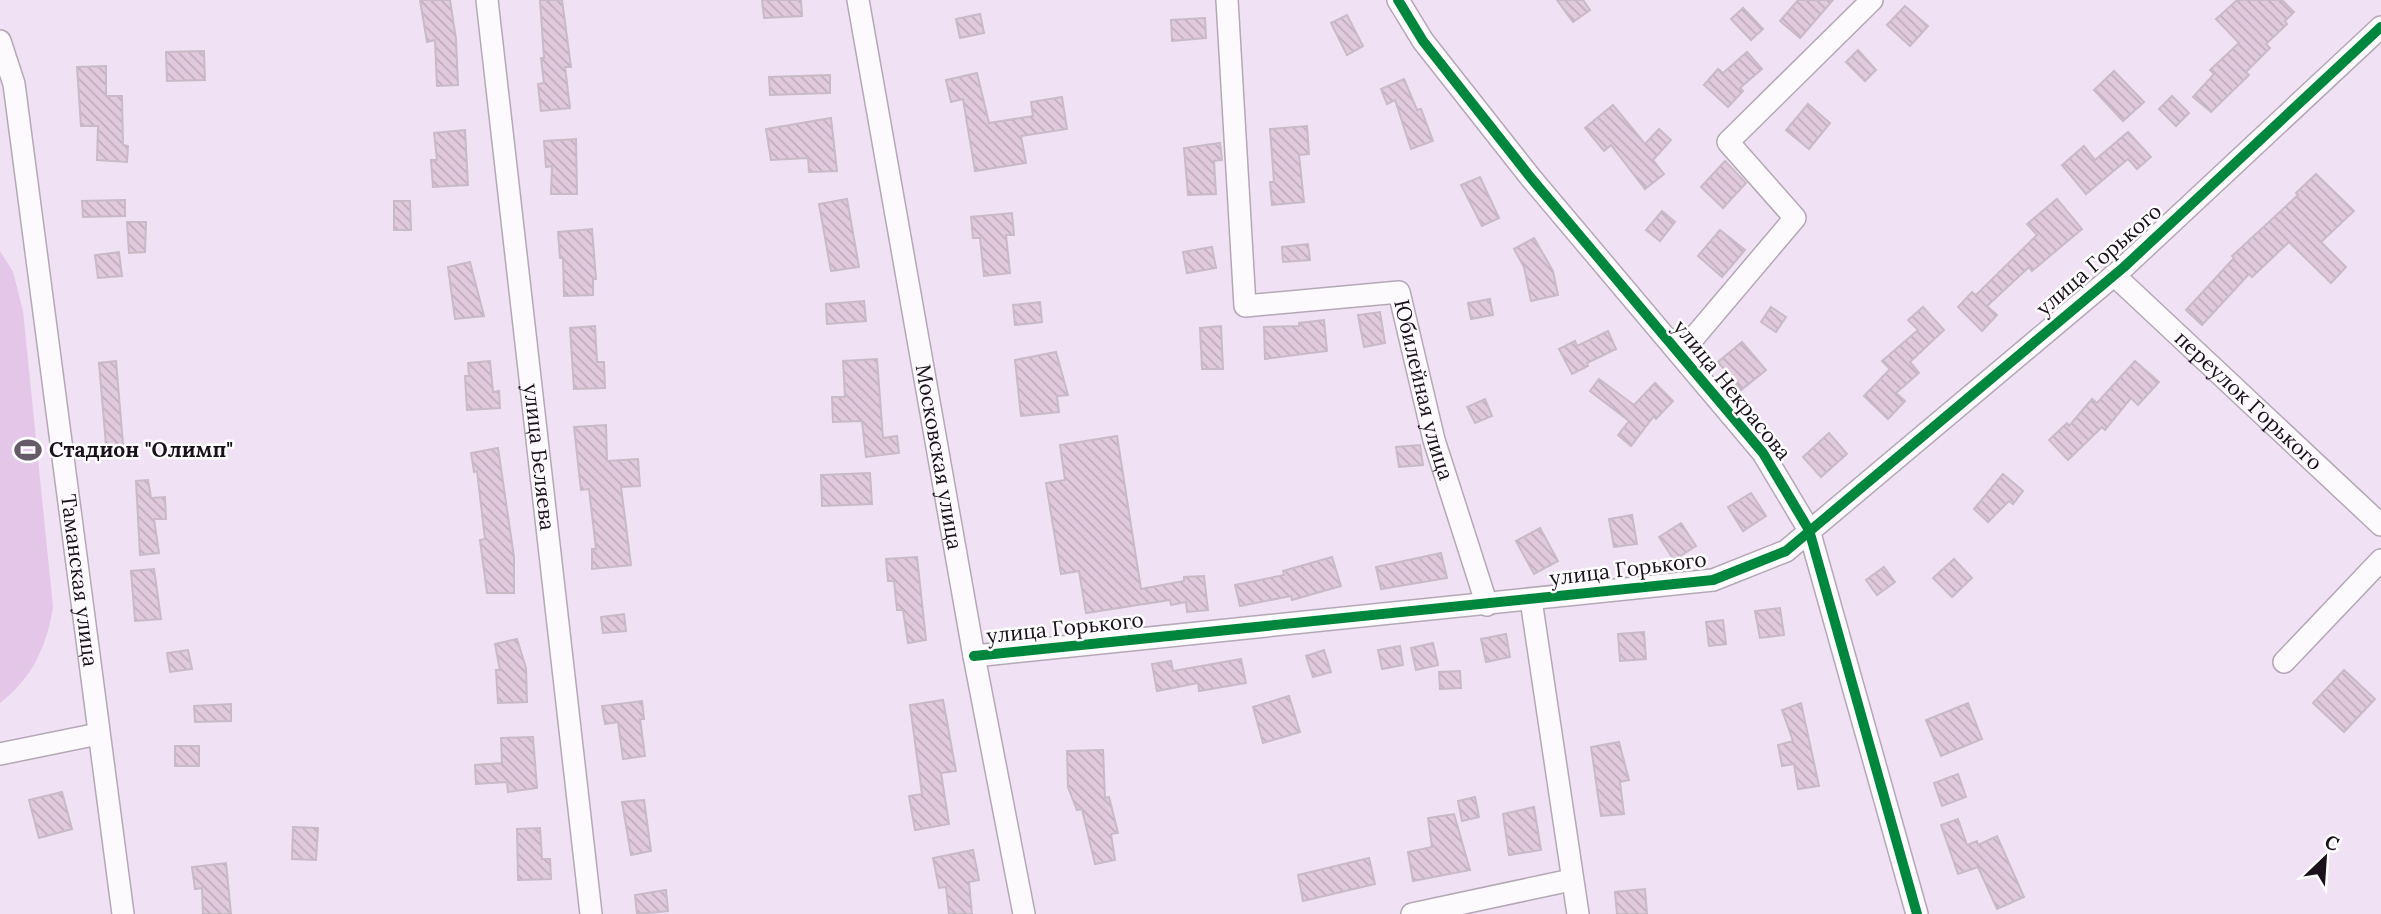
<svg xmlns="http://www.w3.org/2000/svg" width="2381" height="914" font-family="Lora,serif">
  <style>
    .green { fill: #e3c6e8 }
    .building { fill: url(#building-back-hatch); stroke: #c8bac7; stroke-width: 2 }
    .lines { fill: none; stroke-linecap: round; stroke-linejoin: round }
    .minor-casing { stroke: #b4a8b6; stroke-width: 24 }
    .minor { stroke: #fdfafd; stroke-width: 21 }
    .cycleway-casing { stroke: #fff; stroke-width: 15 }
    .cycleway { stroke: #00873e; stroke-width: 10 }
    .labels { text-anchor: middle; stroke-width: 5; stroke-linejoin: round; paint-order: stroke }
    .street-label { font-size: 21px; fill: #1b111d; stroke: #fff }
    .poi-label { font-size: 21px; font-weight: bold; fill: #1b111d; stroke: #fff; text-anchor: start }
  </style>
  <defs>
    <pattern id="building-back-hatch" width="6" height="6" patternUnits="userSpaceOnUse" patternTransform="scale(1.75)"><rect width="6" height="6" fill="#e1cadd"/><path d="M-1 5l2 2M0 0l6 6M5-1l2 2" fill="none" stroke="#c0acbd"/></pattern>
  </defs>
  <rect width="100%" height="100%" fill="#f1e1f4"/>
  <path class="green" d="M0 251 13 272 23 311 53 607C47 646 32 678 0 703Z"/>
  <g class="building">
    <path d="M420 0H450L456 39 458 85 437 86 435 40 427 42Z"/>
    <path d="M540 0H562L571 67H565L570 108 541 111 538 84 544 83 541 58H544Z"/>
    <path d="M762 0H801L802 16 764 18Z"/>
    <path d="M1557 0H1583L1590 10 1573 22Z"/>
    <path d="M1798 0H1833L1800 38 1780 21Z"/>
    <path d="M2237 0H2282L2294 12 2285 21 2287 24 2266 44 2270 48 2246 72 2249 75 2211 112 2193 97 2214 74 2210 70 2239 43 2216 19Z"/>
    <path d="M1905 6 1928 26 1910 46 1887 25Z"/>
    <path d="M1743 8 1763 29 1751 40 1731 19Z"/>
    <path d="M980 14 984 33 960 38 956 19Z"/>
    <path d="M1347 15 1363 46 1347 55 1331 23Z"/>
    <path d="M1205 18 1206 38 1172 41 1171 20Z"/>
    <path d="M1858 50 1876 70 1865 81 1846 62Z"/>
    <path d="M204 51 205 80 167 81 166 52Z"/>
    <path d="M1747 52 1762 69 1740 88 1743 91 1728 107 1704 85 1718 69 1723 73Z"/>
    <path d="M106 66V96H122L123 145 128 146 127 162 97 160 98 126H81L77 67Z"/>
    <path d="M2114 71 2144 102 2123 121 2094 90Z"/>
    <path d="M977 73 989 123 1033 116 1031 102 1062 97 1067 129 1021 136 1026 163 975 171 963 99 951 102 946 80Z"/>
    <path d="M830 75V93L770 95 769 77Z"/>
    <path d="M1404 79 1417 110 1421 109 1433 141 1411 149 1395 100 1387 104 1381 89Z"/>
    <path d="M2172 96 2189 113 2176 126 2159 109Z"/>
    <path d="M1808 104 1830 123 1809 149 1786 130Z"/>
    <path d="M1613 105 1645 144 1659 129 1671 140 1653 160 1664 174 1645 189 1611 145 1604 151 1585 128Z"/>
    <path d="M831 118 837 171 809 172 808 158 771 160 766 129Z"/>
    <path d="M1307 126 1309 154 1299 155 1304 202 1272 205 1270 182H1274L1270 129Z"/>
    <path d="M465 130 468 185 433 187 431 160H437L434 133Z"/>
    <path d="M2128 132 2151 157 2137 169 2128 159 2086 194 2062 165 2084 146 2095 160Z"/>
    <path d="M576 139 577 194H551L552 166 546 167 544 141Z"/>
    <path d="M1220 143 1222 160 1214 161 1216 194 1188 195 1184 148Z"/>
    <path d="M1725 161 1746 183 1723 208 1701 187Z"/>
    <path d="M2316 174 2354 211 2321 242 2346 267 2331 283 2289 242 2252 277 2249 274 2202 325 2186 310 2234 258 2232 256 2298 195 2296 193Z"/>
    <path d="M1480 177 1499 218 1482 226 1461 185Z"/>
    <path d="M847 199 859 267 831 271 819 204Z"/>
    <path d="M2057 199 2082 229 2032 271 2029 267 1987 306 1997 315 1982 331 1958 307 1972 292 1976 295 2037 235 2027 224Z"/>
    <path d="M125 200V216L83 217 82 201Z"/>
    <path d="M394 201H410L411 230H394Z"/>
    <path d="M1662 211 1675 222 1660 241 1646 230Z"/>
    <path d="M1012 213 1014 235H1006L1010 273 984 276 980 238H973L971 217Z"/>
    <path d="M127 222H146L145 252 129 253Z"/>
    <path d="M592 229 596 279H593V295L564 296 563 258H560L558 232Z"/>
    <path d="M1720 230 1745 250 1722 277 1698 256Z"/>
    <path d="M1534 238 1553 271 1558 295 1531 301 1524 267 1514 249Z"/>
    <path d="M1308 244 1310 260 1283 262 1282 247Z"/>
    <path d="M1212 247 1216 268 1187 273 1183 252Z"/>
    <path d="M119 252 122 276 98 278 95 255Z"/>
    <path d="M470 262 484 316 455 319 448 267Z"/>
    <path d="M1490 299 1493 315 1471 319 1468 303Z"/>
    <path d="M864 301 866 321 827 324 826 304Z"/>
    <path d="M1040 302 1042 322 1015 325 1013 305Z"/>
    <path d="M1771 307 1786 317 1776 332 1761 322Z"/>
    <path d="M1923 307 1944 330 1910 362 1919 373 1896 393 1905 401 1888 419 1864 396 1890 369 1882 361 1918 330 1908 320Z"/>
    <path d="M1380 312 1385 343 1364 347 1358 315Z"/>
    <path d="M1324 320 1327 351 1265 359 1264 327 1299 326V323Z"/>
    <path d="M595 326 597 362H604L605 388 574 389 570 328Z"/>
    <path d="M1221 326 1223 369H1202L1200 328Z"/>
    <path d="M1608 331 1616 349 1587 363 1588 366 1572 374 1559 349 1575 341 1577 346Z"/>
    <path d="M1742 342 1766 370 1741 390 1718 362Z"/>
    <path d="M1056 352 1068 395 1057 396 1059 412 1021 416 1015 360Z"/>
    <path d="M877 359 883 438 897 436 899 453 866 457 862 421 833 422 832 397H845L843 361Z"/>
    <path d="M116 361 124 456 107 457 99 363Z"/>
    <path d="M490 361 493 392 499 391 500 408 467 410 465 376H469L468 363Z"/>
    <path d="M2135 361 2159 382 2138 405 2131 398 2105 430 2102 427 2068 460 2049 440 2067 423 2069 426 2092 399 2097 403Z"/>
    <path d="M1599 379 1634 405 1655 383 1673 401 1656 419 1654 416 1631 446 1618 435 1629 421 1590 391Z"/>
    <path d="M1485 399 1492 416 1475 423 1467 407Z"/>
    <path d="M606 425 607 461 638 459 640 486 621 487 631 565 592 569V549H596L589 489 581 490 574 427Z"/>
    <path d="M1829 433 1847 454 1821 477 1803 457Z"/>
    <path d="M1117 436 1141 589 1184 581V577L1204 576 1208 610 1187 612 1186 602 1171 605 1170 600 1086 613 1079 571 1061 574 1046 483 1065 480 1060 445Z"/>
    <path d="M1420 445 1423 465 1399 467 1396 447Z"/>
    <path d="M498 448 514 557V593H487L480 540 485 539 477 471 474 472 471 453Z"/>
    <path d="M870 473 872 504 822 506 821 475Z"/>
    <path d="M2003 474 2023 491 2013 504 2009 501 1988 522 1974 509Z"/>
    <path d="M148 480 151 498 165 497 166 519H154L159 553 140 555 136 481Z"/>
    <path d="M1751 493 1766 516 1743 531 1728 507Z"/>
    <path d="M1632 515 1637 544 1614 547 1609 519Z"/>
    <path d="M1681 523 1696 546 1674 560 1659 537Z"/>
    <path d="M1540 528 1558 561 1534 574 1516 541Z"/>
    <path d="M1441 553 1447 578 1381 589 1376 567Z"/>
    <path d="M917 557 926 640 908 643 903 610H897L894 581H888L886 559Z"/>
    <path d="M1332 557 1341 586 1292 600 1291 596 1240 606 1235 585 1284 575 1283 571Z"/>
    <path d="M1954 559 1972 578 1952 597 1933 578Z"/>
    <path d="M1884 567 1895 582 1877 595 1866 580Z"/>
    <path d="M154 569 161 619 135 621 131 571Z"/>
    <path d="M1780 608 1784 635 1760 638 1755 611Z"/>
    <path d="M624 614 626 631 603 633 601 617Z"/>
    <path d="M1723 620 1726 644 1709 646 1706 622Z"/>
    <path d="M1644 632 1646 659 1620 661 1618 634Z"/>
    <path d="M1506 634 1510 657 1486 662 1481 639Z"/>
    <path d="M517 639 526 668 527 702 498 703 496 670H500L495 644Z"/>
    <path d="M1433 643 1438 665 1416 670 1411 648Z"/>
    <path d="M1400 646 1403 665 1382 669 1378 650Z"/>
    <path d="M188 650 192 669 170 672 167 653Z"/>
    <path d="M1324 650 1331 672 1313 677 1306 656Z"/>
    <path d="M1241 659 1246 683 1199 691 1198 683 1157 691 1152 664 1171 661 1173 671Z"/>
    <path d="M2344 670 2375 699 2344 732 2313 703Z"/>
    <path d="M1460 671 1461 688 1440 689 1439 672Z"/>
    <path d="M1289 696 1300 732 1263 743 1253 707Z"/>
    <path d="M943 700 956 771 941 773 949 824 915 830 909 796 922 794 910 705Z"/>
    <path d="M642 701 644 719H640L645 756 623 759 618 722 605 724 602 706Z"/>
    <path d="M1801 703 1819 786 1798 789 1794 764 1782 766 1778 745 1793 741 1782 710Z"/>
    <path d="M1968 703 1982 739 1941 756 1926 720Z"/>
    <path d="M231 704V721L195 722 194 706Z"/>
    <path d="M533 737 537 788 508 792 507 782 476 784 475 765 502 763 501 738Z"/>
    <path d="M1619 742 1629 780 1620 782 1624 814 1601 816 1591 747Z"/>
    <rect x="175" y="746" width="24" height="20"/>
    <path d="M1103 750 1105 798 1109 797 1118 833 1111 834 1115 860 1095 864 1082 809 1077 810 1068 787 1067 751Z"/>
    <path d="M1958 774 1966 797 1942 806 1934 783Z"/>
    <path d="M62 792 72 829 39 838 29 800Z"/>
    <path d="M1475 797 1479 817 1462 821 1458 801Z"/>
    <path d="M644 800 651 851 631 855 622 802Z"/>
    <path d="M1534 807 1541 850 1509 855 1503 814Z"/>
    <path d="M1454 814 1470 870 1413 881 1408 852 1432 847 1428 818Z"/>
    <path d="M1958 819 1967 845 1977 841 1978 845 1997 836 2024 897 1997 909 1978 867 1958 874 1941 825Z"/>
    <path d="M293 827 318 828 316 860 292 859Z"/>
    <path d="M540 828 542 859H550L551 879 518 880 517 829Z"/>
    <path d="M973 850 979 880 969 882 972 914H949L946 887 939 888 933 858Z"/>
    <path d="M1369 858 1375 884 1303 901 1298 875Z"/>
    <path d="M226 863 231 914H203L202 888 195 889 192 867Z"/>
    <path d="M1645 889 1647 914H1617L1615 892Z"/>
    <path d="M666 890 668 911 637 914 635 895Z"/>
  </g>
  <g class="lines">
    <defs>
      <g id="minor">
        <path id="s1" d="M487 0 591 914"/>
        <path id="s2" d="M858 0 974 656 1024 914"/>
        <path id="s3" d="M1227 0 1245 306 1399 292 1434 440 1487 605"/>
        <path d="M1398 0 1423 41 1531 178 1763 453 1809 530 1917 914"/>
        <path id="s4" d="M0 41 14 84 123 914"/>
        <path id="s5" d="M2114 275 2381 525"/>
        <path d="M1680 354 1795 218 1728 142 1872 0"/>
        <path d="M1531 600 1578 914"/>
        <path d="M974 656 1713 580 1786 551 2124 267 2381 27"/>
        <path d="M2284 662 2381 560"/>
        <path d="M0 754 98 734"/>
        <path d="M1412 914 1571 880"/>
      </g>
    </defs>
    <use href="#minor" class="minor-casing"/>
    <use href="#minor" class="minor"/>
    <defs>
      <g id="cycleway">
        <path d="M1398 0 1423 41 1531 178 1763 453 1809 530 1917 914"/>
        <path d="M974 656 1713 580 1786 551 2124 267 2381 27"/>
      </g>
    </defs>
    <use href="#cycleway" class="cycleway-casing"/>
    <use href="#cycleway" class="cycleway"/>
  </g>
  <defs>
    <symbol id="stadium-bare" viewBox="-9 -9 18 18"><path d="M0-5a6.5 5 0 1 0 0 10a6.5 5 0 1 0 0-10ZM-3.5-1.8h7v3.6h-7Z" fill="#665a68" stroke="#fff" stroke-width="2.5" paint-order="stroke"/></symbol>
  </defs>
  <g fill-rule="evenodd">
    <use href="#stadium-bare" x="9" y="431" width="38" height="38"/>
  </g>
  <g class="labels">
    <g class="street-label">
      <text transform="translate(2099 260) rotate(-41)" y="7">улица Горького</text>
      <text dy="7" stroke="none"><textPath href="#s3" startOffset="562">Юбилейная улица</textPath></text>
      <text transform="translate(1732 390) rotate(51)" y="7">улица Некрасова</text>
      <text dy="7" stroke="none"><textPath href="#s5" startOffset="184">переулок Горького</textPath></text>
      <text dy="7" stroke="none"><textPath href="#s1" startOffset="460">улица Беляева</textPath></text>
      <text dy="7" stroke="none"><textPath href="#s2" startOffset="464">Московская улица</textPath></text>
      <text transform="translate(1628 569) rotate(-7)" y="7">улица Горького</text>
      <text dy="7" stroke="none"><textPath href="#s4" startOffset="546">Таманская улица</textPath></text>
      <text transform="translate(1065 628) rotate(-6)" y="7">улица Горького</text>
    </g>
    <g class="poi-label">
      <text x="49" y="457">Стадион "Олимп"</text>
    </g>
  </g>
  <g transform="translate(2325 858) rotate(25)" stroke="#ffffff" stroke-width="5" paint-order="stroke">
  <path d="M0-5L12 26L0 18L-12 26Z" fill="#1b111d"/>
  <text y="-10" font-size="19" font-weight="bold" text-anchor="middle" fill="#1b111d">С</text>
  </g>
</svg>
